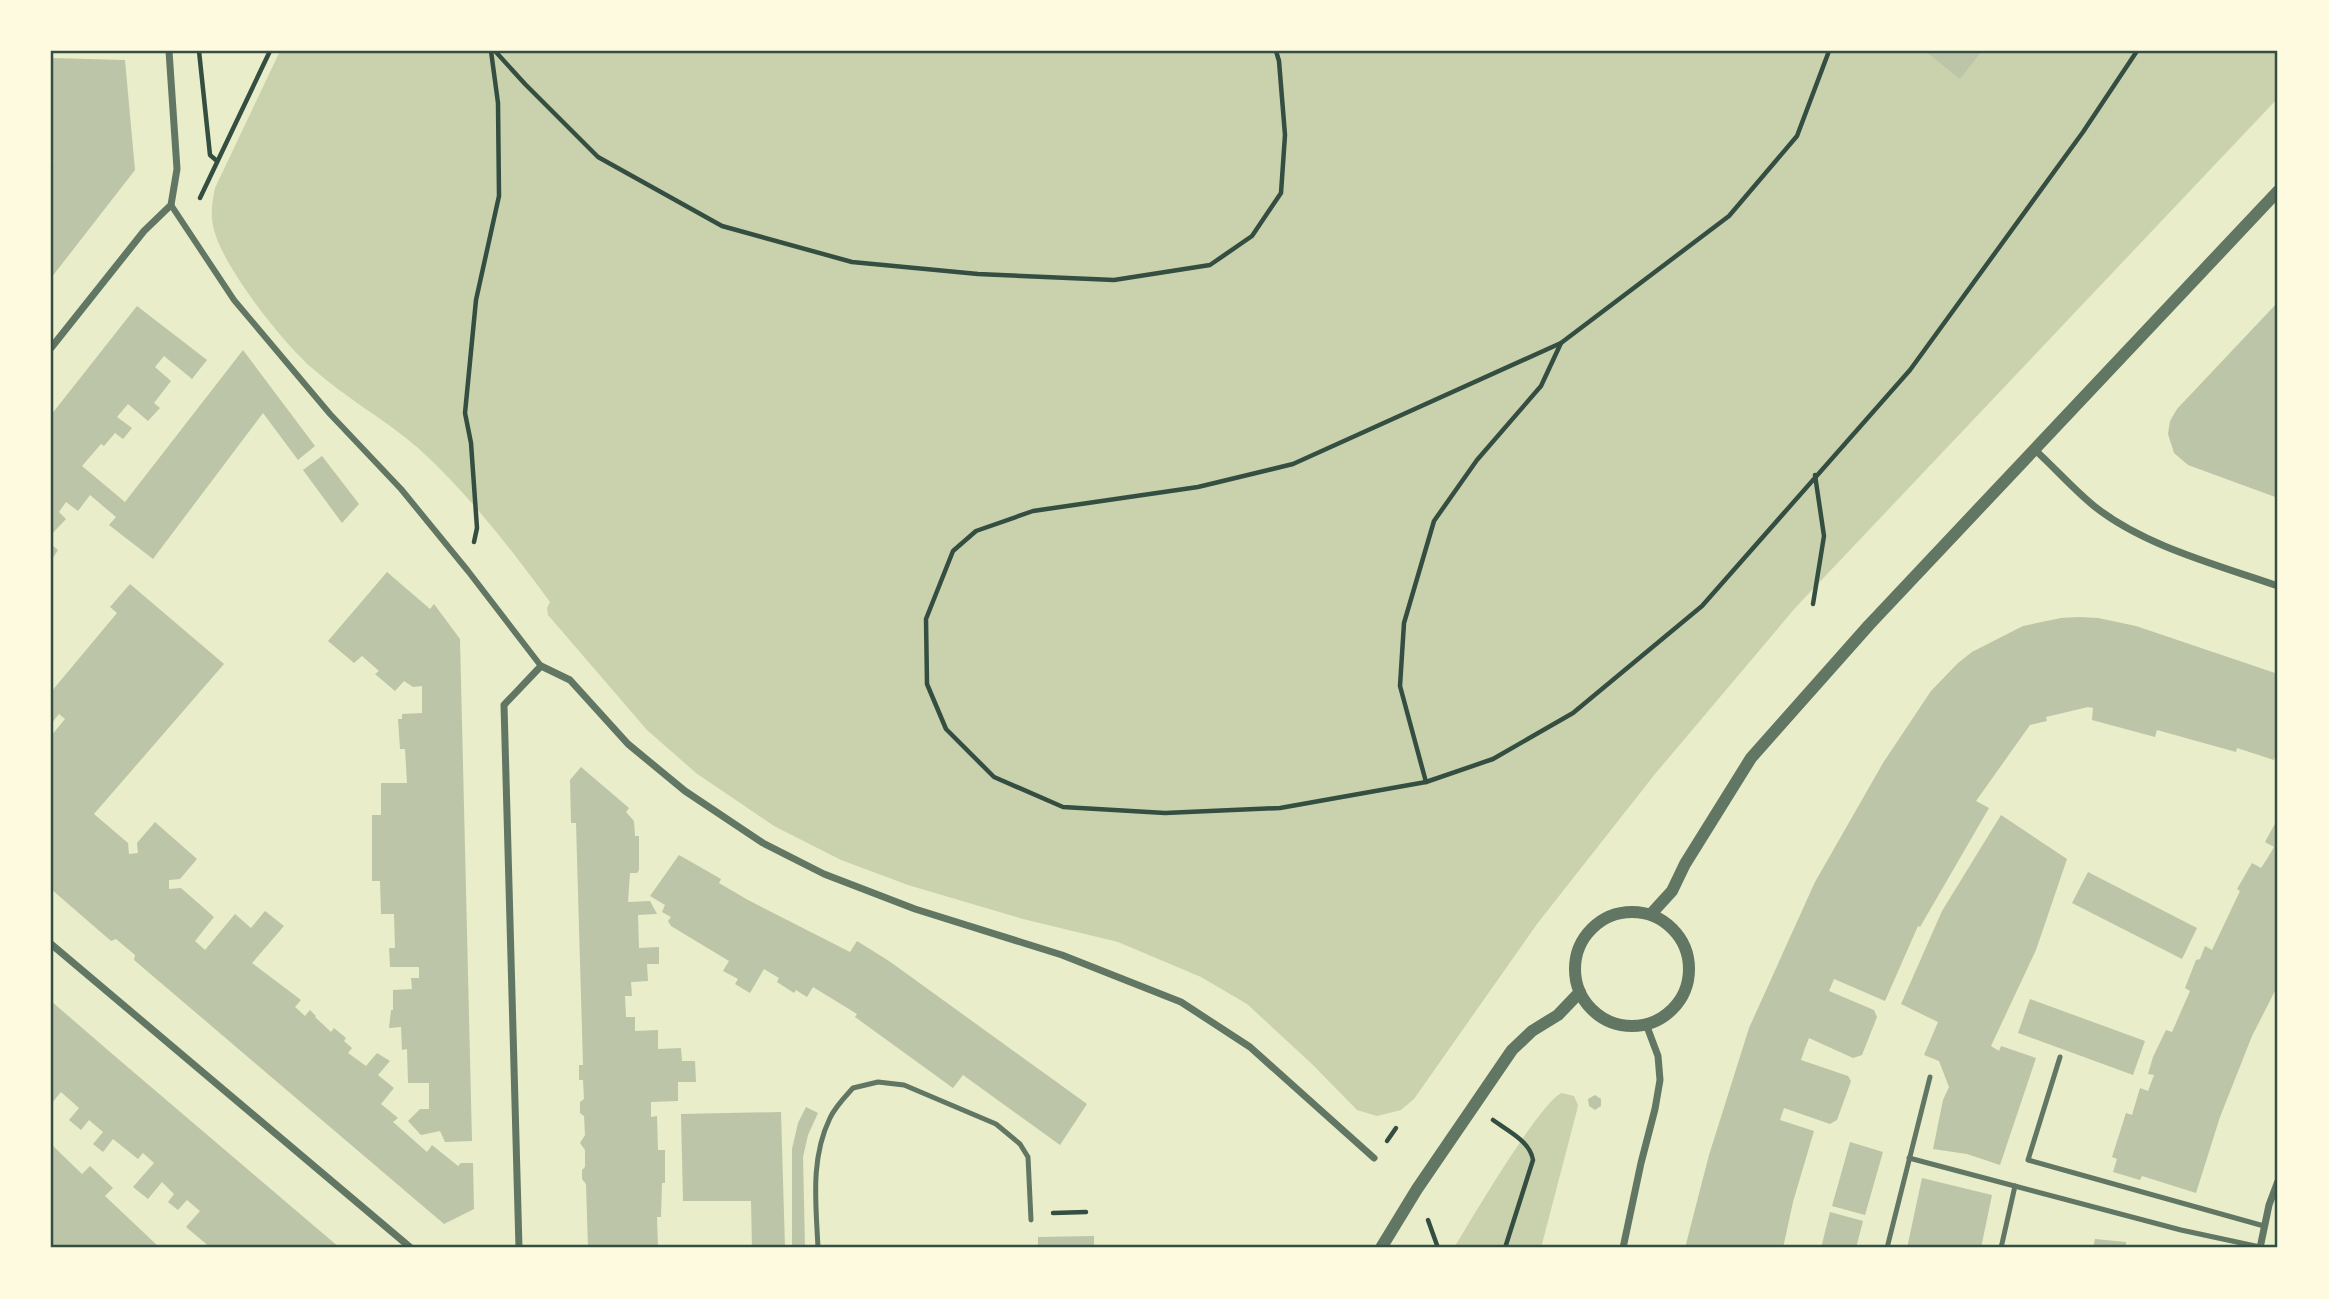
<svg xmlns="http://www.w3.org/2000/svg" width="2329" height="1299" font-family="'Work Sans',sans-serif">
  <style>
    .green { fill: #cad2ad }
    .building { fill: #bcc5a7 }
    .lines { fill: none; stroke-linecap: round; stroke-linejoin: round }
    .path { stroke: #344e41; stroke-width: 4.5 }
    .service { stroke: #617663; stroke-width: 5 }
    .pedestrian { stroke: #617663; stroke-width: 6 }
    .minor { stroke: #617663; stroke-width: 7 }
    .tertiary { stroke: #617663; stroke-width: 12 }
    .neatline { fill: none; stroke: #344e41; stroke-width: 2.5 }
  </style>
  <rect width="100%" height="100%" fill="#e9edc9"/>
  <g class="green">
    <path d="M280 51H2278V98L1796 607 1655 774 1537 924 1414 1099 1401 1110 1377 1116 1357 1110 1312 1064 1247 1004 1201 977 1118 942 1023 919 908 885 841 860 774 826 696 773 647 730 548 615 547 608 550 602C510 548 469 494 418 448 385 419 345 398 312 368 282 342 224 268 214 230 210 215 212 203 215 188Z"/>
    <path d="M1562 1093 1574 1096 1578 1105 1577 1110 1541 1248H1454C1469 1223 1542 1099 1562 1093Z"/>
  </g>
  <g class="building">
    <path d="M1925 51H1982L1960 79Z"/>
    <path d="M51 58 125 60 135 170 51 278V165L54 162 51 160Z"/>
    <path d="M2278 302V498L2188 465 2174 453 2168 434 2170 421 2177 409Z"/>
    <path d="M137 306 207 360 192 379 164 356 155 367 171 381 154 403 160 408 148 421 128 404 117 417 132 428 123 439 115 433 104 446 101 444 82 466 125 502 243 350 315 446 298 460 263 413 153 559 109 525 116 517 90 495 78 511 66 502 59 512 66 519 51 535V415Z"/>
    <path d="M322 456 359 504 342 523 303 470Z"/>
    <path d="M51 544 58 550 51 561Z"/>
    <path d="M387 572 430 609 434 604 460 639 472 1141 445 1142 440 1131 421 1135 408 1121 420 1109H429V1083H408L407 1049 402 1050 401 1027 389 1028 391 1010H393V990L412 989 411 978H419V967H390L389 948H395L394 914H381L380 881H372V815H381V783H407L405 749H400L398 719H402V714L422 713V686L413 687 404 681 395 691 375 674 379 671 362 656 354 663 328 641Z"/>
    <path d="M130 584 224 664 94 814 128 843 129 854 138 853 137 843 155 822 197 859 180 879 169 880V889L181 888 214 917 195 941 205 950 235 914 251 928 265 911 284 926 252 963 301 1000 295 1007 305 1016 310 1010 316 1016 315 1017 331 1032 334 1028 346 1038 344 1041 352 1048 348 1053 366 1066 377 1053 390 1061 378 1075 394 1088 381 1104 398 1118 393 1122 427 1152 432 1145 458 1166 461 1163H473L474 1209 444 1224 134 960 135 955 116 939 111 941 51 889V736L65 719 59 714 51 724V692L117 613 110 607Z"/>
    <path d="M2079 617 2098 618 2136 626 2278 674V753H2276L2274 760 2237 748 2236 752 2157 730 2155 737 2092 720 2093 708 2088 707 2046 717 2047 721 2030 725 1976 801 1989 808 1920 927 1918 926 1885 1001 1834 979 1829 991 1874 1010 1877 1017 1862 1055 1853 1058 1809 1038 1805 1048 1801 1060 1848 1076 1851 1081 1837 1120 1830 1124 1784 1108 1780 1120 1814 1131 1793 1202 1783 1248H1685L1709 1155 1749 1028 1815 882 1883 763 1931 691 1958 663 1972 652 2023 626 2061 618Z"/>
    <path d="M581 767 629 808 626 812 634 821 635 836H639V870L637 873H630L628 902 650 901 657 914 638 915 639 948 659 947V964H647L648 981 631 982 632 996H625L626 1017H635V1031L658 1030V1049L681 1048 682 1061H695L696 1082H678V1101L651 1102V1117L657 1116 658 1150H665V1183H662L661 1217H657L658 1248H588L586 1184 582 1179V1170L585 1167V1150L580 1143 585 1135 584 1116 580 1113V1102L584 1099 583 1080H579V1065H583L576 823H571L570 780Z"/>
    <path d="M2001 815 2067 859 2036 950 1991 1046 1999 1051 2001 1046 2036 1058 2000 1165 1967 1154 1933 1149 1943 1100 1949 1087 1939 1061 1924 1055 1938 1022 1901 1004 1942 911Z"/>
    <path d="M2278 818V985L2252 1036 2220 1117 2196 1193 2142 1176 2140 1180 2113 1172 2117 1159 2112 1157 2126 1113 2132 1115 2140 1088 2148 1091 2154 1075 2148 1074 2153 1057 2166 1030 2172 1032 2190 991 2185 988 2196 960 2200 959 2205 946 2212 950 2240 891 2237 889 2252 863 2261 868 2267 859 2274 847 2265 842Z"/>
    <path d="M679 855 721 879 719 883 748 900 850 952 857 941 889 961 1087 1104 1060 1145 963 1075 953 1088 855 1017 857 1014 813 987 807 997 796 990 794 993 777 982 779 978 764 969 750 993 735 984 738 979 723 971 729 961 671 926 668 921 671 917 662 912 665 905 650 896Z"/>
    <path d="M2088 872 2197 928 2182 959 2072 903Z"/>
    <path d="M2030 999 2145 1041 2133 1075 2018 1033Z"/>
    <path d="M51 1001 110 1052 340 1248H211L186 1227 200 1211 187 1200 178 1210 168 1202 174 1194 162 1182 148 1199 133 1187 154 1163 143 1153 138 1159 113 1139 103 1152 93 1144 103 1132 89 1120 81 1130 69 1120 79 1108 61 1092 51 1104Z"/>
    <path d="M1595 1095 1601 1099V1106L1595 1110 1589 1106 1588 1099Z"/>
    <path d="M806 1107 818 1113 808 1135 803 1157 805 1248H792V1149L798 1123Z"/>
    <path d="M781 1112 785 1248H752L751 1201H683L681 1114Z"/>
    <path d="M1850 1142 1883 1152 1865 1215 1832 1206Z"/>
    <path d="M51 1144 82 1174 90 1166 113 1188 105 1196 160 1248H51Z"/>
    <path d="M1922 1178 1992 1195 1981 1248H1907Z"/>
    <path d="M1830 1212 1863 1221 1856 1248H1821Z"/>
    <path d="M1094 1236V1248H1038V1237Z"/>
    <path d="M2095 1239 2126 1242V1248H2093Z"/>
  </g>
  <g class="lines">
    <g class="path">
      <path d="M199 51 210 155 217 161"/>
      <path d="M495 51 525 84 598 157 722 226 852 262 978 274 1114 280 1210 265 1252 236 1281 193 1285 135 1279 61 1276 51"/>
      <path d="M1829 51 1797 136 1729 216 1561 343 1293 464 1198 487 1033 511 976 531 953 551 926 619 927 684 946 729 994 777 1063 807 1165 813 1280 808 1426 782 1493 759 1573 713 1702 606 1910 370 2083 132 2137 51"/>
      <path d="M200 198 270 51"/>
      <path d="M474 542 477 528 471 443 465 413 476 300 499 196 498 103 491 51"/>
      <path d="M1813 604 1824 536 1815 475"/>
      <path d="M1426 782 1400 686 1404 623 1434 521 1477 460 1541 386 1561 343"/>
      <path d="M1493 1120C1508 1131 1530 1141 1533 1160L1505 1248"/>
      <path d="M1387 1141 1396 1128"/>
      <path d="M1053 1213 1086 1212"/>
      <path d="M1428 1220 1438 1248"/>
    </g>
    <g class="service">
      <path d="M2060 1057 2028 1160 2264 1226"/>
      <path d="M1909 1158 2181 1230 2260 1247"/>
      <path d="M818 1248C816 1204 810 1159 830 1118 835 1107 845 1097 853 1088L878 1082 904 1085 996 1124 1020 1144 1028 1157 1031 1220"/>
      <path d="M1887 1248 1930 1077"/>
      <path d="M2001 1248 2015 1186"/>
    </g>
    <path class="pedestrian" d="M171 205 234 300 330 414 401 489 468 571 541 666"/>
    <g class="minor">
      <path d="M51 348 144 231 171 205 177 169 169 51"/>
      <path d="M2035 450C2055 468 2073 489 2094 506 2144 546 2218 565 2278 586"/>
      <path d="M51 944 411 1248"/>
      <path d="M519 1248 504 705 541 666 570 680 628 744 685 791 763 843 824 874 915 909 1062 955 1181 1002 1250 1047 1374 1158"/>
      <path d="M1623 1248 1641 1163 1655 1109 1660 1080 1658 1056 1646 1024"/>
      <path d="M2260 1248 2269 1205 2278 1181"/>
    </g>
    <g class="tertiary">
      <circle cx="1632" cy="969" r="57"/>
      <path d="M1651 914 1672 891 1685 864 1751 758 1869 625 2278 191"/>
      <path d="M1381 1248 1417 1189 1512 1050 1532 1031 1558 1015 1580 992"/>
    </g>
  </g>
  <rect width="2329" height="1299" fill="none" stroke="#fefae0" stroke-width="105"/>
  <rect x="52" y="52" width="2224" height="1194" class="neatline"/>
</svg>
